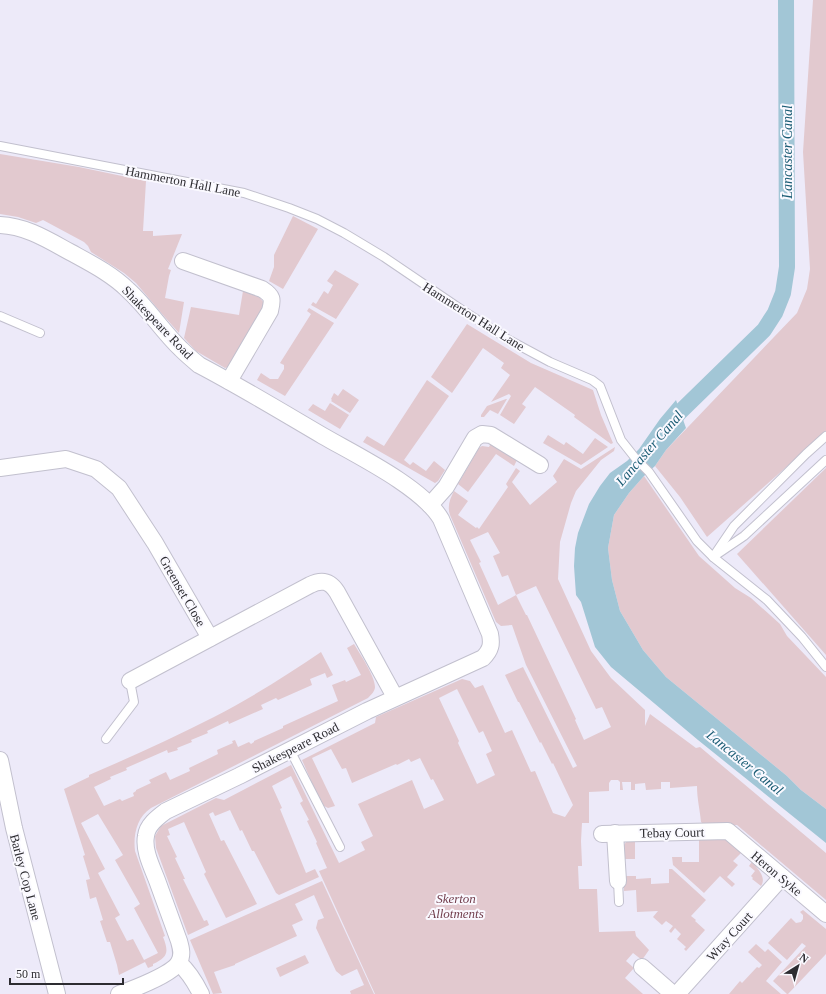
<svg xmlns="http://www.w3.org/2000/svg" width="826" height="994" font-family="Georgia,serif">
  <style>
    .green { fill: #e2c9cf; fill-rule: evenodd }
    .water { fill: #a2c6d6 }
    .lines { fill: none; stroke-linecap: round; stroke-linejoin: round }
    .canal { stroke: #a2c6d6; stroke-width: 16 }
    .lane-casing { stroke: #c2c0ce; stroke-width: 10 }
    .street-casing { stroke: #c2c0ce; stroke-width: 18 }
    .lane { stroke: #fff; stroke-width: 8 }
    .street { stroke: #fff; stroke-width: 16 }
    .labels { text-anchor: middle; stroke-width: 4; stroke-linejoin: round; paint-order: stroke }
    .street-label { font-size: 13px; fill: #2d2c31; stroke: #faf9ff }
    .park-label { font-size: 13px; font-style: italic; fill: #723e4d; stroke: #faf9ff }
    .water-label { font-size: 14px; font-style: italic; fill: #1a5c74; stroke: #faf9ff }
  </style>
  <rect width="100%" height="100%" fill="#edeaf9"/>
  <g class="green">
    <path d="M813 0H826V432L707 537 680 497 655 466 666 450 797 313 807 289 810 269 803 152Z"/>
    <path d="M0 154 79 167 146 181 143 231H153V236L182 234 168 269 171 270 169 276 165 298 184 302 179 333 163 315 136 283 124 273 91 252 88 246 84 242 43 220 36 223 18 217 0 214Z"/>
    <path d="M293 216 318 229 283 289 269 281 274 267V255Z"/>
    <path d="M335 270 359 284 336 319 311 305 313 302 316 304 324 291 328 294 333 285 327 281Z"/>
    <path d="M243 291 259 297 265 304 228 367 225 368 196 351 184 338 191 307 239 315Z"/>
    <path d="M309 308 334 323 285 396 257 380 261 373 270 379H278L284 369V365L280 363 311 314 307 311Z"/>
    <path d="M467 324 531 363 593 390 601 415 613 443 611 444 574 417 575 415 535 387 522 404 526 407 514 424 500 415 511 396 509 394 491 402 510 375 501 368 504 363 483 348 452 393 431 377Z"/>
    <path d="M427 380 449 396 404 460 410 465 413 462 426 471 434 461 445 470 438 481 435 483 363 442 367 436 384 446Z"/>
    <path d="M343 389 359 400 350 413 331 401 332 400 331 399 334 393 338 396Z"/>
    <path d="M506 399H507L498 414 490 410 484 417H481V415L487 406Z"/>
    <path d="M330 403 349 415 340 429 308 410 313 404 325 411Z"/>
    <path d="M548 435 564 445 566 442 583 454 595 438 608 447 581 465 543 443Z"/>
    <path d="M491 443 517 460 514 466 496 454 468 492 458 484 479 448 482 446 489 447Z"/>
    <path d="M615 447 614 451 601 460 576 491 571 503 560 542 558 579 591 651 611 678 645 710V726L650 714 696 748 700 747 826 853V900L737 825 706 827 701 822C700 810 697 799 697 786L670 788V782H661V789L646 790 645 783 635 784V790H631V782H622L623 790H620V782L618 780H611L609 783V791L589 792V823H582L581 841 582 864V866H578L579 889H597L599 932 635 931 636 936 649 950 642 960 633 953 626 961 634 968 625 978 643 994H375L319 871 327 868 316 843 317 842 307 821 309 820 300 803 303 801 291 776 272 786 282 808 280 809 306 873 315 869 319 877 279 895 276 893 254 851H252L242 830 240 831 230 810 215 816 213 812 209 814 221 841 224 840 257 904 226 918 204 874 206 872 184 822 168 829 170 835 167 836 177 857 175 858 185 879H183L204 921 207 920 209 925 188 935 156 848 155 836 161 826 216 798 224 800 291 765 339 863 365 850 361 842 373 836 358 804 412 780 424 809 444 800 433 779 431 780 420 758 411 762 409 759 397 765 396 764 352 783 346 768 342 769 331 749 312 758 335 806 328 808 324 806 320 801 302 760 375 723 376 717 462 679 470 681 475 688 483 685 505 733 512 730 531 772 535 771 553 813 565 817 573 805 553 763 552 764 541 742 540 743 519 702H518L505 675 523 667 573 768 577 766 526 665 512 625 501 626 496 622 450 515C447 506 450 499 454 491L468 501 458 515 476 528 477 527 479 529 508 487 506 484 516 468 520 471 512 482 530 505 557 482 553 476 564 459 581 469ZM488 532 500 553 493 556 502 577 508 575 516 595 498 605 479 563 481 562 470 540ZM536 586 596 709 602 707 611 727 584 740 575 720 576 719 527 615H526L516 595ZM457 689 479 733 483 731 492 751 486 754 495 775 477 784 458 743 459 741 439 698Z"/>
    <path d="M826 468V655L737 554Z"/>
    <path d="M644 476 699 556 735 588 751 598 780 624 787 636 826 677V809L801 790 787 776 666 677 643 650 620 611 612 580 608 548 614 515 629 493Z"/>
    <path d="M354 644C360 654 375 676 375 687 375 691 371 695 368 698L151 808C137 817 133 835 135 851L165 936 163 937C169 952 168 957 153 964V966L148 968 145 962 119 975 117 965 110 942H107L100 921 103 920 96 897 90 899 86 880 90 879 83 856 85 855 64 789 89 777V775C131 757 173 738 214 717 251 698 287 675 321 652L333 675 327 678 325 673 310 679 312 685 278 700 276 698 261 705 263 709 229 724 228 721 207 731 208 733 191 740 192 742 177 748 178 750 168 753 167 750 126 768 127 770 110 777 111 779 94 787 104 806 120 799 122 801 134 796 133 793 136 791V790L151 783 149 780 166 772 170 780 190 771 189 768 218 754 217 750 233 743 232 741 235 740 238 747 249 742 251 744 254 742V741L283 728V726L338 701 332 685 345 680 346 682 361 675 347 648ZM98 814 123 855 115 860 140 904 134 908 158 953 144 960 133 939 127 941 115 918 120 915 98 873 105 869 81 823Z"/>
    <path d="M699 838 728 839 735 842 757 862 755 865C760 872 766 878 761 886L752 879 753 878 751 876 755 871 749 866 753 860 743 851 733 861 738 865 727 877 735 884 732 887 720 876 704 893 673 865 672 857H682V862H699Z"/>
    <path d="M627 841H635V859H623V846Z"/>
    <path d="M669 869H672L706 900 691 916 696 920 695 921 705 930 686 951 684 949 686 947 677 939 681 934 675 928 671 933 669 931 673 926 666 921 662 925 653 917 658 911 637 912 636 890 624 891V876H636V879L651 878V884L669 883Z"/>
    <path d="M322 881 374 994H351L350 991 364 985 357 969 342 976 336 971 316 928 318 920 324 918 314 895 295 904 303 920 292 925 297 936 235 964V965L214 972 222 993 213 994 190 940Z"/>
    <path d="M803 910 826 929V954L788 994H787L773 981 806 946 802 943 787 960 768 943 791 918 796 923 801 922 803 919V915L800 912Z"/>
    <path d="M756 944 765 952 768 949 782 962 766 981 781 994H729L740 981 742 983 757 967 759 968 762 965 748 952Z"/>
    <path d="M305 955 309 963 280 977 276 968Z"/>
  </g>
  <path class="water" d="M676 400 686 428 666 450 655 466 644 476 629 493 614 515 608 548 612 580 620 611 643 650 666 677 787 776 801 790 826 809V843L698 740 611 667 595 647 581 602 576 595 574 566 575 548 578 533 589 504 600 486 610 473 627 461 639 449 660 419Z"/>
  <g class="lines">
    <path class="canal" d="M666 429 680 412 764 330 775 313 783 293 787 267 786 0"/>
    <defs>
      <g id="lane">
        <path d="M0 146 244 193 289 208 317 219 344 233 384 257 462 310 509 340 550 362 592 380 600 386 621 440 636 459 649 472 697 541 713 557 767 600 802 637 826 667"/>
        <path d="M0 316 40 333"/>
        <path d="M716 555 744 536 826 460"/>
        <path d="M713 557 734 526 806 454 826 436"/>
        <path d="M106 739 134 702 130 681"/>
        <path d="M290 750 340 847"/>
        <path d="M618 881 619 902"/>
      </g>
      <g id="street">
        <path d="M0 225C26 226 48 240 70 252 90 263 112 274 128 290 148 308 162 331 181 349 187 355 193 360 199 365 241 387 282 412 323 436 356 455 422 487 441 519L490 634C492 644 491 650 483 658L367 711 239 776 166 811C158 817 147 825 146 836 143 851 153 869 158 883 165 902 172 922 179 941 181 948 183 955 179 962 173 974 133 989 119 994"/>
        <path d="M183 261 262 289C273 296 273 299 270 311L229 381"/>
        <path d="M0 468 66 459 96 469 119 488 155 543 210 638"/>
        <path d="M430 505 446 487 475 438 482 434 491 435 540 465"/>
        <path d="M130 681 310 585C322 579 330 581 337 592L395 697"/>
        <path d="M0 760 14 828 57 994"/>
        <path d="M615 833 618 881"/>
        <path d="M602 834 728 831 826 914"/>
        <path d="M179 963C189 972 195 982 201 994"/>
        <path d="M642 967 673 994"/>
        <path d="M677 994 782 877"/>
      </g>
    </defs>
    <use href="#lane" class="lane-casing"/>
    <use href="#street" class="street-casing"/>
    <use href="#lane" class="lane"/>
    <use href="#street" class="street"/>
  </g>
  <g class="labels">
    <g class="street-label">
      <text transform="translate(183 181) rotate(11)" y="5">Hammerton Hall Lane</text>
      <text transform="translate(474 316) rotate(32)" y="5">Hammerton Hall Lane</text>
      <text transform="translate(158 322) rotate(46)" y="5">Shakespeare Road</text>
      <text transform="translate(183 591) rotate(60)" y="5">Greenset Close</text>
      <text transform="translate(295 747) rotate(-27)" y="5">Shakespeare Road</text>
      <text transform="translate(672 832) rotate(-1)" y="5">Tebay Court</text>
      <text transform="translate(777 873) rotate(40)" y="5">Heron Syke</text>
      <text transform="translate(26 877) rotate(75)" y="5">Barley Cop Lane</text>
      <text transform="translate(729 936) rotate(-48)" y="5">Wray Court</text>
    </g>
    <g class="park-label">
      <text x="456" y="903">Skerton<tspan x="456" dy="15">Allotments</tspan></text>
    </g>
    <g class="water-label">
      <text transform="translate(787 152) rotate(-90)" y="5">Lancaster Canal</text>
      <text transform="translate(649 448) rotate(-49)" y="5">Lancaster Canal</text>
      <text transform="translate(745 762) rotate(39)" y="5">Lancaster Canal</text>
    </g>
  </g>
  <g transform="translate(798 966) rotate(37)" stroke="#faf9ff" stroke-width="3" paint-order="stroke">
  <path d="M0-3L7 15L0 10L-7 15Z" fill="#2d2c31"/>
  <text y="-6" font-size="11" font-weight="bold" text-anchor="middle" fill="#2d2c31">N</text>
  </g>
  <path d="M10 978v6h113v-6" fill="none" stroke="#2d2c31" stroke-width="2"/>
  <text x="16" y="978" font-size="12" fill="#2d2c31" stroke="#faf9ff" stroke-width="3" paint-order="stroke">50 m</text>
</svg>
